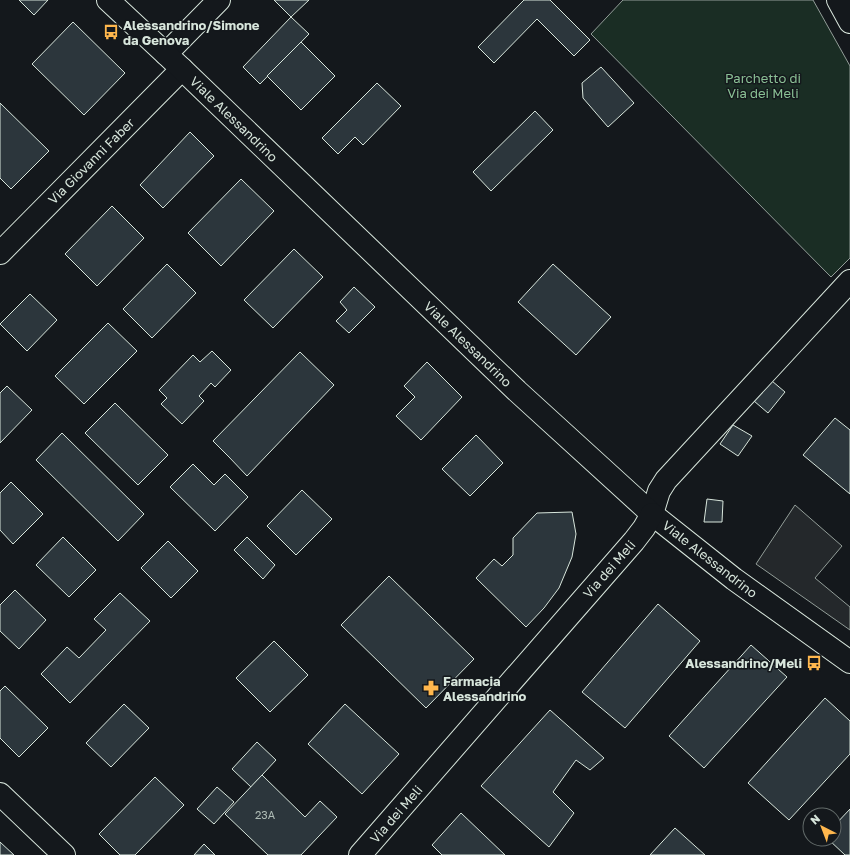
<svg xmlns="http://www.w3.org/2000/svg" width="850" height="855" font-family="'Golos Text',sans-serif">
  <style>
    .green { fill: #1a2d24; stroke: #939e99 }
    .parking { fill: #24282b; stroke: #939e99 }
    .building { fill: #2c363c; stroke: #d8e6dc }
    .lines { fill: none; stroke-linecap: round; stroke-linejoin: round }
    .street-casing { stroke: #d8e6dc; stroke-width: 24 }
    .secondary-casing { stroke: #d8e6dc; stroke-width: 24 }
    .street { stroke: #14181c; stroke-width: 22 }
    .secondary { stroke: #14181c; stroke-width: 22 }
    .labels { text-anchor: middle; stroke-width: 3; stroke-linejoin: round; paint-order: stroke }
    .number-label { font-size: 11px; fill: #adbab4 }
    .poi-label { font-size: 13px; font-weight: bold; fill: #d8e6dc; stroke: #14181c; text-anchor: start }
    .park-label { font-size: 13px; fill: #8ac095; stroke: #14181c }
    .street-label { font-size: 13px; fill: #d8e6dc; stroke: #14181c }
  </style>
  <rect width="100%" height="100%" fill="#14181c"/>
  <path class="green" d="M623 0H813L850 66V258L831 277 591 34Z"/>
  <path class="parking" d="M795 505 842 546 815 578 850 607V630L756 564Z"/>
  <g class="building">
    <path d="M19 0H48L34 15Z"/>
    <path d="M274 0H309L291 17Z"/>
    <path d="M524 0H550L590 40 574 56 537 19 494 63 478 47Z"/>
    <path d="M291 17 309 34 260 84 243 67Z"/>
    <path d="M73 22 125 73 84 115 32 64Z"/>
    <path d="M301 42 335 76 301 110 267 76Z"/>
    <path d="M601 67 634 103 608 127 583 98 582 83Z"/>
    <path d="M377 83 401 106 363 145 355 137 338 154 322 138Z"/>
    <path d="M0 103 49 151 11 189 0 178Z"/>
    <path d="M535 111 553 130 491 191 473 172Z"/>
    <path d="M190 132 214 156 163 208 140 185Z"/>
    <path d="M241 179 274 211 221 266 188 233Z"/>
    <path d="M112 206 144 238 97 286 65 254Z"/>
    <path d="M294 249 323 277 273 328 244 300Z"/>
    <path d="M167 264 196 293 152 338 123 309Z"/>
    <path d="M553 264 611 317 576 355 518 302Z"/>
    <path d="M354 287 375 307 349 333 336 321 347 310 340 302Z"/>
    <path d="M30 294 57 320 27 351 0 324Z"/>
    <path d="M108 323 137 351 84 404 55 376Z"/>
    <path d="M212 351 231 370 215 387 211 383 199 396 204 401 182 424 161 404 167 398 159 390 193 355 200 362Z"/>
    <path d="M300 352 334 385 247 476 229 457 213 441Z"/>
    <path d="M427 362 462 397 421 440 396 416 415 397 404 386Z"/>
    <path d="M772 381 785 392 768 413 754 401Z"/>
    <path d="M7 386 32 410 0 443V393Z"/>
    <path d="M115 403 168 455 138 485 85 433Z"/>
    <path d="M835 418 850 430V494L803 455Z"/>
    <path d="M733 425 752 436 738 456 720 444Z"/>
    <path d="M62 433 144 514 118 541 36 460Z"/>
    <path d="M476 435 503 463 470 496 442 469Z"/>
    <path d="M193 464 214 485 225 474 248 497 215 531 170 487Z"/>
    <path d="M11 482 43 514 13 544 0 530V493Z"/>
    <path d="M302 490 332 519 296 555 267 526Z"/>
    <path d="M707 499 723 501 722 522H704Z"/>
    <path d="M572 512 576 534 572 557 559 588 544 608 526 627 476 578 494 559 502 566 513 555V538L537 513Z"/>
    <path d="M63 537 96 570 69 597 36 565Z"/>
    <path d="M247 537 275 565 263 579 234 550Z"/>
    <path d="M168 541 198 571 171 598 141 568Z"/>
    <path d="M389 576 474 659 426 708 341 625Z"/>
    <path d="M15 590 46 620 19 649 0 631V605Z"/>
    <path d="M120 593 150 621 70 703 41 674 67 647 79 658 106 630 94 619Z"/>
    <path d="M658 604 700 641 625 728 582 692Z"/>
    <path d="M274 641 308 675 270 712 236 678Z"/>
    <path d="M751 645 787 677 704 768 669 736Z"/>
    <path d="M5 686 48 728 19 757 0 738V691Z"/>
    <path d="M825 698 850 721V754L789 820 748 783Z"/>
    <path d="M124 704 149 728 111 767 86 743Z"/>
    <path d="M345 704 399 754 362 794 308 744Z"/>
    <path d="M550 710 604 758 590 770 576 760 553 792 574 813 549 847 481 786Z"/>
    <path d="M257 742 276 760 251 787 232 769Z"/>
    <path d="M262 775 305 817 320 801 337 817 301 855H268L225 814Z"/>
    <path d="M155 777 184 805 135 855H120L99 834Z"/>
    <path d="M217 787 234 802 214 824 197 809Z"/>
    <path d="M850 809V855H845L828 839H834V826Z"/>
    <path d="M461 813 505 855H442L432 845Z"/>
    <path d="M675 828 705 855H650Z"/>
    <path d="M0 842 14 855H0Z"/>
    <path d="M204 844 215 855H194Z"/>
  </g>
  <g class="lines">
    <defs>
      <g id="street">
        <path d="M838 0 850 22"/>
        <path d="M166 54 219 0"/>
        <path d="M0 253 182 69"/>
        <path d="M652 514 659 491 666 480 850 281"/>
        <path d="M0 794 64 855"/>
      </g>
      <g id="secondary">
        <path d="M108 0 182 69 517 391 652 514 734 579 850 662"/>
        <path d="M360 855 634 541 644 528 652 514"/>
      </g>
    </defs>
    <use href="#street" class="street-casing"/>
    <use href="#secondary" class="secondary-casing"/>
    <use href="#street" class="street"/>
    <use href="#secondary" class="secondary"/>
  </g>
  <defs>
    <symbol id="bus-bare" viewBox="-9 -9 18 18"><path d="M-5-6H5V4H4V6H2V4H-2V6H-4V4H-5ZM-3.5-4V0h7V-4ZM-3.5 1.2v1.5H-2V1.2ZM2 1.2v1.5H3.5V1.2Z" fill="#ffb74d" stroke="#14181c" stroke-width="2.5" paint-order="stroke"/></symbol>
    <symbol id="pharmacy-bare" viewBox="-9 -9 18 18"><path d="M-2-6h4v4h4v4h-4v4h-4v-4h-4v-4h4Z" fill="#ffb74d" stroke="#14181c" stroke-width="2.5" paint-order="stroke"/></symbol>
  </defs>
  <g fill-rule="evenodd">
    <use href="#bus-bare" x="100" y="21" width="22" height="22"/>
    <use href="#bus-bare" x="803" y="652" width="22" height="22"/>
    <use href="#pharmacy-bare" x="420" y="677" width="22" height="22"/>
  </g>
  <g class="labels">
    <g class="number-label">
      <text x="265" y="819">23A</text>
    </g>
    <g class="poi-label">
      <text x="123" y="30">Alessandrino/Simone<tspan x="123" dy="15">da Genova</tspan></text>
      <text x="802" y="668" text-anchor="end">Alessandrino/Meli</text>
      <text x="443" y="686">Farmacia<tspan x="443" dy="15">Alessandrino</tspan></text>
    </g>
    <g class="park-label">
      <text x="763" y="83">Parchetto di<tspan x="763" dy="15">Via dei Meli</tspan></text>
    </g>
    <g class="street-label">
      <text transform="translate(234 119) rotate(44)" y="5">Viale Alessandrino</text>
      <text transform="translate(91 161) rotate(-45)" y="5">Via Giovanni Faber</text>
      <text transform="translate(468 344) rotate(44)" y="5">Viale Alessandrino</text>
      <text transform="translate(710 559) rotate(38)" y="5">Viale Alessandrino</text>
      <text transform="translate(609 569) rotate(-49)" y="5">Via dei Meli</text>
      <text transform="translate(396 814) rotate(-49)" y="5">Via dei Meli</text>
    </g>
  </g>
  <g transform="translate(822 827) rotate(318)"><circle r="19" fill="#14181c" stroke="#626a69"/>
  <path d="M0-3L7 15L0 10L-7 15Z" fill="#ffb74d"/>
  <text y="-6" font-size="11" font-weight="bold" text-anchor="middle" fill="#d8e6dc">N</text>
  </g>
</svg>
